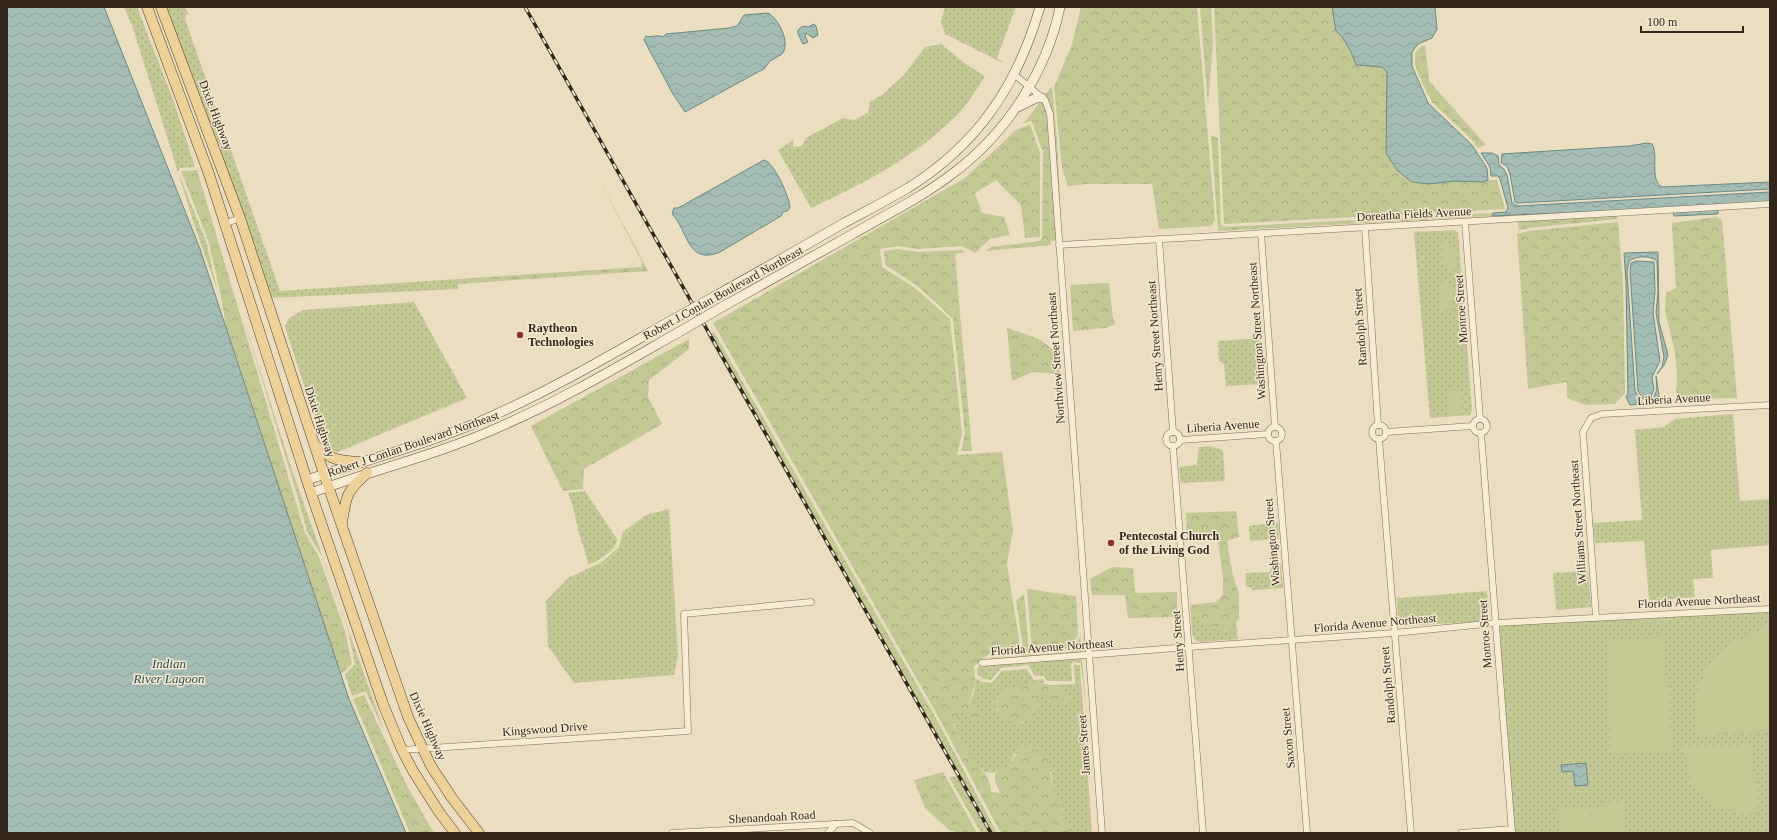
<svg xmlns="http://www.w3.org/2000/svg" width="1777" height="840" font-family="Georgia,serif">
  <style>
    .grass { fill: url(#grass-dots) }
    .forest { fill: url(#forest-crowns) }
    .wetland { fill: url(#wetland-marsh) }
    .garden { fill: #c3c895 }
    .water { fill: url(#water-waves); stroke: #6b8a82 }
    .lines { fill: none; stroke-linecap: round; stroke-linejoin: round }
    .minor-casing { stroke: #836e59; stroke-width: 7 }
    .secondary-casing { stroke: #64503d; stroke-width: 10 }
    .primary-casing { stroke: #503d2e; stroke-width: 11 }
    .minor { stroke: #f6ebd3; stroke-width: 6 }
    .secondary { stroke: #f6ebd3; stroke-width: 9 }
    .primary { stroke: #edd199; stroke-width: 10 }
    .rail-casing { stroke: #33271d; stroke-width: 3.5 }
    .rail { stroke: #f3e8cf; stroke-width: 2; stroke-dasharray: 6; stroke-linecap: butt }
    .secondary-bridge-casing { stroke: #64503d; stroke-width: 10; stroke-linecap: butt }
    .secondary-bridge { stroke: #f6ebd3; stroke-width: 9 }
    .poi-dot { fill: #8e2d30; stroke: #f3e8cf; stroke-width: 1.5 }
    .labels { text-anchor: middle; stroke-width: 3; stroke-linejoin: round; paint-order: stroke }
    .street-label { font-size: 12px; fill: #33271d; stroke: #f3e8cf }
    .poi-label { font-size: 12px; font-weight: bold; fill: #33271d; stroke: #f3e8cf; text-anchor: start }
    .water-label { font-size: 13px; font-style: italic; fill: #2d524f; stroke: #f3e8cf }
  </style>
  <defs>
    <pattern id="grass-dots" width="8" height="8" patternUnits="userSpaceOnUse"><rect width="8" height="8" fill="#c3c895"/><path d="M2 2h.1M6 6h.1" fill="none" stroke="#a8ac80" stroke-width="1.8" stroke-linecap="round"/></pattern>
    <pattern id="forest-crowns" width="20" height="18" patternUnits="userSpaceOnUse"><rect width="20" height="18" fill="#c3c895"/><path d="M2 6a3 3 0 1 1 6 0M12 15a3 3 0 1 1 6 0" fill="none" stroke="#a8ac80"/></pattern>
    <pattern id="wetland-marsh" width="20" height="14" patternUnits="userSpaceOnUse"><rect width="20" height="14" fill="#c3c895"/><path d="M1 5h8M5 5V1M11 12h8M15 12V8" fill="none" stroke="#a8ac80"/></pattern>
    <pattern id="water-waves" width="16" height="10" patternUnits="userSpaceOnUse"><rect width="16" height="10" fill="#a3bdb5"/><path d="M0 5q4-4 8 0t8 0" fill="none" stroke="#8da29b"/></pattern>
  </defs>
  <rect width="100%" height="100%" fill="#ebddc0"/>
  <g class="grass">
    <path d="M124 7H137L173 99 195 167 180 168 178 172 206 241 217 289 196 230 133 28Z"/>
    <path d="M165 7H184L189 14 186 15 185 19 280 291 458 279V289L270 298Z"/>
    <path d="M945 7H1016L997 58 1003 62V63L945 34 941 21Z"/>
    <path d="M941 44 967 65 985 76C976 90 968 104 956 116 915 157 863 184 811 208L778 150 794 140 793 147 802 146 806 138 843 118 854 120 868 113 870 102 883 94 903 76 925 47Z"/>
    <path d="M1454 230 1458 233 1472 410 1470 415 1430 418 1414 232Z"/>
    <path d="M414 302 467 398 338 452 325 450 285 327 288 319 303 310Z"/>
    <path d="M242 314 294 476 385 733 366 692H363L352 696 345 675 355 664 348 630 322 556 307 532 299 501Z"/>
    <path d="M1259 338 1262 384 1226 386 1224 364 1219 361 1218 341Z"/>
    <path d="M1733 414 1740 501 1770 499V545L1711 550 1713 578 1693 579 1695 597 1649 601 1644 541 1595 543 1593 523 1642 520 1635 430 1664 427 1675 419Z"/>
    <path d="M1209 446 1223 450 1225 481 1181 483 1179 467 1197 465 1199 447Z"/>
    <path d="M585 491 617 539 618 538C615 552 599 560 588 565 587 555 583 547 580 537 576 522 575 509 568 493Z"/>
    <path d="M669 509 678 656 674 675 574 683 548 646 546 601 568 578 602 562 619 547 623 532 646 515Z"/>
    <path d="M1278 522 1279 539 1250 541 1249 526Z"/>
    <path d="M1271 563H1281L1283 588 1253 590 1250 587H1246V573L1270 572Z"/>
    <path d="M1588 571 1591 607 1556 610 1553 573Z"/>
    <path d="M1487 591 1489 611 1486 621 1403 626 1398 619 1397 598Z"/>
    <path d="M1770 609V833H1512L1496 623Z"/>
    <path d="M1191 615 1215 628 1227 631 1236 622 1238 639 1201 642 1195 640 1192 634Z"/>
    <path d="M1005 657 1082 658 1088 726 1081 663 1074 662 1071 664 1072 681H1047L1044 676H1035L1028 665 1001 668 991 680 984 679 978 675 977 668Z"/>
    <path d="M1074 665H1080L1092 833H1068V828L1060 802 1053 790 1051 772 1015 754 1007 768 998 770 995 773 985 772C973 760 954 736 954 719L963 712 978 721 976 707 968 703 974 694 975 678 983 682 992 683 1002 671 1027 669 1034 680 1043 679 1044 684 1037 685 1001 695 997 701V711L1022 723 1036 714 1038 698H1044L1058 705 1065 689 1051 685 1075 684Z"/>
    <path d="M943 731 997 833H981L949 777 959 776 938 739Z"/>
  </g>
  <g class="forest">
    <path d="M1081 7H1197L1215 220 1211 226 1159 229 1152 184H1087L1068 186 1062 168 1054 87 1072 44Z"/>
    <path d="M1200 7H1211L1213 41 1208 106Z"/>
    <path d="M1214 7H1332L1336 30 1343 38 1351 52 1356 65 1382 67 1387 72 1386 153 1412 182 1429 184 1454 181 1483 182 1488 180H1497L1505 209 1224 224Z"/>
    <path d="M1425 45 1429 81 1486 145 1477 148 1474 142 1432 102 1423 85 1415 65V53L1420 47Z"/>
    <path d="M1052 86 1057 141 1062 240 1051 241V245L985 251 991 247 1040 241 1042 238 1043 152 1032 122 1030 121 1023 124 1040 102H1046L1045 95Z"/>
    <path d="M1030 124 1040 153V237L1025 238 1021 205 996 180 975 193 982 213 1004 217 1010 235 990 239 975 253 962 246 918 249 897 246 880 249 882 267 915 288 950 319 962 434 957 455 1002 452 1013 530 1007 564 1021 652 989 654 974 666C976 679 975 691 968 703L976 707 985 716 978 721 963 712 954 719C953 747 992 768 991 792L1000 793C996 782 990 775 1002 767L1007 768 1021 747 1036 746 1047 753 1053 790 1060 802 1068 828V833H1001L934 709 713 323 965 178 1016 130Z"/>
    <path d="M1211 135 1218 138 1221 224 1224 227 1493 213 1492 216 1218 231Z"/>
    <path d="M197 170 305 533 319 557 345 631 352 664 341 674 226 327 220 291 208 240 181 171Z"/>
    <path d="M1716 217 1722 220 1737 398 1699 399 1676 398 1677 374 1675 352 1665 311 1666 293 1676 288 1672 223Z"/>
    <path d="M1618 222 1623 283 1625 393 1615 404 1586 405 1567 398V382L1528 389 1517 234 1529 231Z"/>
    <path d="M897 249 919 252 961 250 966 252 955 254 961 325 945 301 933 300 916 285 885 265 884 251Z"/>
    <path d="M1109 283 1113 319 1116 324 1105 328 1073 331 1070 285Z"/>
    <path d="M1007 328 1039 339 1055 351 1059 352 1060 374 1033 372 1012 381Z"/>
    <path d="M714 332 932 711 943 731 938 739 707 335Z"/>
    <path d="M689 339V349L649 380 648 397 662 424 584 469 583 489 563 491 531 426Z"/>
    <path d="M1236 511 1239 537 1227 541 1233 576 1239 594V619L1227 631 1215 628 1191 615 1190 605 1216 602 1223 594V577L1217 533 1187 537 1186 513Z"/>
    <path d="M1112 567 1133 568 1135 593 1177 592V617L1128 618 1125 595H1092L1090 579Z"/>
    <path d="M1027 589 1076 596 1078 635 1069 649 1032 651Z"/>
    <path d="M1024 594 1029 653 1032 655 1070 652 1080 637V631L1082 658 1005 657 977 668 990 658 1021 656 1024 654 1016 600Z"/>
    <path d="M1046 684 1065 689 1070 695 1063 704 1058 705 1044 698H1039L1036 714C1021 725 1014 728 999 715 988 686 1026 685 1046 684Z"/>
    <path d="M364 695 408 788 434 833H410L353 699Z"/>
    <path d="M943 772 977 833H960L949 830 925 808 914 780Z"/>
  </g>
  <g class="wetland">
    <path d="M594 169 648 271 458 284V279L641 267 642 262Z"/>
    <path d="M1616 210 1617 219 1529 228 1519 230 1517 215Z"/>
    <path d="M933 300 945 301 961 325 972 451H961L965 434 953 319Z"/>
  </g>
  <g class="garden">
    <path d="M1443 244H1454L1455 268 1444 269Z"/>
    <path d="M1451 283 1453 309 1440 310 1438 284Z"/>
    <path d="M1460 389 1462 414 1449 415 1447 390Z"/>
    <path d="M1770 627V730L1695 735C1690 681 1718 641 1770 627Z"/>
    <path d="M1664 637 1671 751 1612 755 1606 640Z"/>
    <path d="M1750 746 1753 751 1757 814C1707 810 1692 801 1684 749Z"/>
    <path d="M1624 804 1626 831 1611 832 1609 805Z"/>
    <path d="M1608 805 1610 832 1594 833 1592 807Z"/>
    <path d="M1589 807 1591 833H1559L1557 810Z"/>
  </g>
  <g class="water">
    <path d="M7 7H104L200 249 349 699 406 833H7Z"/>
    <path d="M1332 7H1435L1437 29 1432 38 1418 44 1412 52V66L1428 103 1472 145 1487 168 1488 180 1483 182 1454 181 1429 184 1412 182 1397 170 1386 153 1387 72 1382 67 1356 65 1351 52 1343 38 1336 31Z"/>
    <path d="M768 13C779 19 791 43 782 54L770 61 764 69 758 72 685 112 673 94 644 40 646 36C652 38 657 34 663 37L666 34 729 28 737 26 744 15Z"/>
    <path d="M814 24 816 26 818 35 813 38 806 33 805 36 808 42 803 44 798 34V30L803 26 808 27Z"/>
    <path d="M1647 143 1652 144C1659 156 1649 179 1662 187L1770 182V189L1518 203 1515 202 1510 174 1507 166 1501 163 1502 154 1629 146Z"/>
    <path d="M1481 153H1492L1498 156 1499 165 1504 169 1507 175 1512 203 1518 206 1770 192V202L1718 206V214H1717L1674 216 1672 208 1492 216 1493 213 1506 212 1508 208 1500 179 1498 176H1491L1490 167Z"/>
    <path d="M764 160C774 162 790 198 790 208L787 211 783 212 781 216 720 252C687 266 688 230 672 214L674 208H678Z"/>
    <path d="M1658 252 1659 322 1668 355 1664 365 1657 374 1662 367 1664 357 1656 313 1658 291 1657 261C1650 255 1636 256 1629 261L1627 272 1635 391 1642 403 1652 402 1657 389 1656 376 1660 403 1630 405 1626 397 1628 393 1626 283 1624 253Z"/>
    <path d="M1636 261 1654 262 1655 291 1653 313 1660 361 1652 377 1654 389 1650 399H1643L1638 391 1630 271 1631 263Z"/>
    <path d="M1586 763 1588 785 1575 786 1573 771 1562 772 1561 765Z"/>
  </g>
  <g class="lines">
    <defs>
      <g id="minor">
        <path d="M1015 75 1045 100 1050 114 1102 833"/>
        <path d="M1465 222 1480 419"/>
        <path d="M224 224 240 218"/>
        <path d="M1365 228 1378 425"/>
        <path d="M1261 233 1275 427"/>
        <path d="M1159 239 1173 432"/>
        <path d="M1059 245 1770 204"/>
        <circle cx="1480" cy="426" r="7"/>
        <circle cx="1379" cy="432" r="7"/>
        <circle cx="1275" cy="434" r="7"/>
        <circle cx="1173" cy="439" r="7"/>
        <path d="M1386 432 1473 426"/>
        <path d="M1481 433 1512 833"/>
        <path d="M1379 439 1411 833"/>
        <path d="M1180 440 1268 434"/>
        <path d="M1276 441 1307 833"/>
        <path d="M1173 447 1203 833"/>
        <path d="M1596 617 1583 432 1591 418 1602 414 1770 405"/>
        <path d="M982 663 1189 647 1394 633 1496 623 1770 609"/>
        <path d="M402 750 688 731 684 614 811 602"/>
        <path d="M672 833 853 823 870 833"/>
        <path d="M828 833 836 824"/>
        <path d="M1461 833 1512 829"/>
      </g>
      <g id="secondary">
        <path d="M1018 107 1036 98H1042"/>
        <path d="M715 296C758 272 801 248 844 223 865 212 887 200 908 188 978 144 1017 86 1040 7"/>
        <path d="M722 307C765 283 808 259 851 235 885 215 921 198 952 174 1005 135 1047 72 1060 7"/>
        <path d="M307 480C368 459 432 443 490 417 553 389 612 354 672 320"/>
        <path d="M311 493C373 470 437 455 497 428 560 401 619 366 679 332"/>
      </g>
      <g id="primary">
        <path d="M147 7 209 174 311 493 383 704 402 750 413 771 439 812 455 833"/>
        <path d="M161 7 240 218 324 474 408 717 431 766 452 798 479 833"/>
        <path d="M315 445C331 460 338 461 360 462"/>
        <path d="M342 523C346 496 346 492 367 473"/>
      </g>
    </defs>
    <use href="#minor" class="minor-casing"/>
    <use href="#secondary" class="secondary-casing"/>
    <use href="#primary" class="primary-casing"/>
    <use href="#minor" class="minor"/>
    <use href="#secondary" class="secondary"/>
    <use href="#primary" class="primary"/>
    <defs>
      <path id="rail" d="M525 7 991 833"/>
    </defs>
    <use href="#rail" class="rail-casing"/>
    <use href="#rail" class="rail"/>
    <defs>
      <g id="secondary-bridge">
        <path d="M672 320 715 296"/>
        <path d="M679 332 722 307"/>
      </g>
    </defs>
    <use href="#secondary-bridge" class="secondary-bridge-casing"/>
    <use href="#secondary-bridge" class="secondary-bridge"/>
  </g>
  <g class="poi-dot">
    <circle cx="520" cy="335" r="4"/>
    <circle cx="1111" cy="543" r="4"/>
  </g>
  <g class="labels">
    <g class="street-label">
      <text transform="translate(216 115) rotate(69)" y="4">Dixie Highway</text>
      <text transform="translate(1414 214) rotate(-3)" y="4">Doreatha Fields Avenue</text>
      <text transform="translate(723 293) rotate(-29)" y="4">Robert J Conlan Boulevard Northeast</text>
      <text transform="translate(1461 309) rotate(-94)" y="4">Monroe Street</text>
      <text transform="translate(1360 327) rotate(-94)" y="4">Randolph Street</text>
      <text transform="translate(1257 331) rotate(-94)" y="4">Washington Street Northeast</text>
      <text transform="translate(1155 336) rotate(-94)" y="4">Henry Street Northeast</text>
      <text transform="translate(1056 358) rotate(-94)" y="4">Northview Street Northeast</text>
      <text transform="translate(1674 399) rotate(-3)" y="4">Liberia Avenue</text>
      <text transform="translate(320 422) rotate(72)" y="4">Dixie Highway</text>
      <text transform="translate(1223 426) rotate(-4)" y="4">Liberia Avenue</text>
      <text transform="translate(413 444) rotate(-19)" y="4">Robert J Conlan Boulevard Northeast</text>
      <text transform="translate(1578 522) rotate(-94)" y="4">Williams Street Northeast</text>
      <text transform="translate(1272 542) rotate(-95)" y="4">Washington Street</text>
      <text transform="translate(1699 601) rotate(-3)" y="4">Florida Avenue Northeast</text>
      <text transform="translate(1375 623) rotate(-5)" y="4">Florida Avenue Northeast</text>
      <text transform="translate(1485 634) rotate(-94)" y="4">Monroe Street</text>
      <text transform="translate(1178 641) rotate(-94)" y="4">Henry Street</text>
      <text transform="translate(1052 647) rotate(-4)" y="4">Florida Avenue Northeast</text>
      <text transform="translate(1388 685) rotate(-95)" y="4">Randolph Street</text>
      <text transform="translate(428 726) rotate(66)" y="4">Dixie Highway</text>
      <text transform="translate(545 729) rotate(-4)" y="4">Kingswood Drive</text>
      <text transform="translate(1288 738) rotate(-95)" y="4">Saxon Street</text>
      <text transform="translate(1084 745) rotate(-94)" y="4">James Street</text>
      <text transform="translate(772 817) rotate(-3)" y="4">Shenandoah Road</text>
    </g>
    <g class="poi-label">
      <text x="528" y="332">Raytheon<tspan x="528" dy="14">Technologies</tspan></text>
      <text x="1119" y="540">Pentecostal Church<tspan x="1119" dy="14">of the Living God</tspan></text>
    </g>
    <g class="water-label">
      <text x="169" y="668">Indian<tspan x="169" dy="15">River Lagoon</tspan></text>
    </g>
  </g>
  <rect width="1777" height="840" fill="none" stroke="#33271d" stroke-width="16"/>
  <path d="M1641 26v6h102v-6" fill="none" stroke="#33271d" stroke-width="2"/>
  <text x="1647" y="26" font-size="12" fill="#33271d" stroke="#f3e8cf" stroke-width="3" paint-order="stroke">100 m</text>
</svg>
